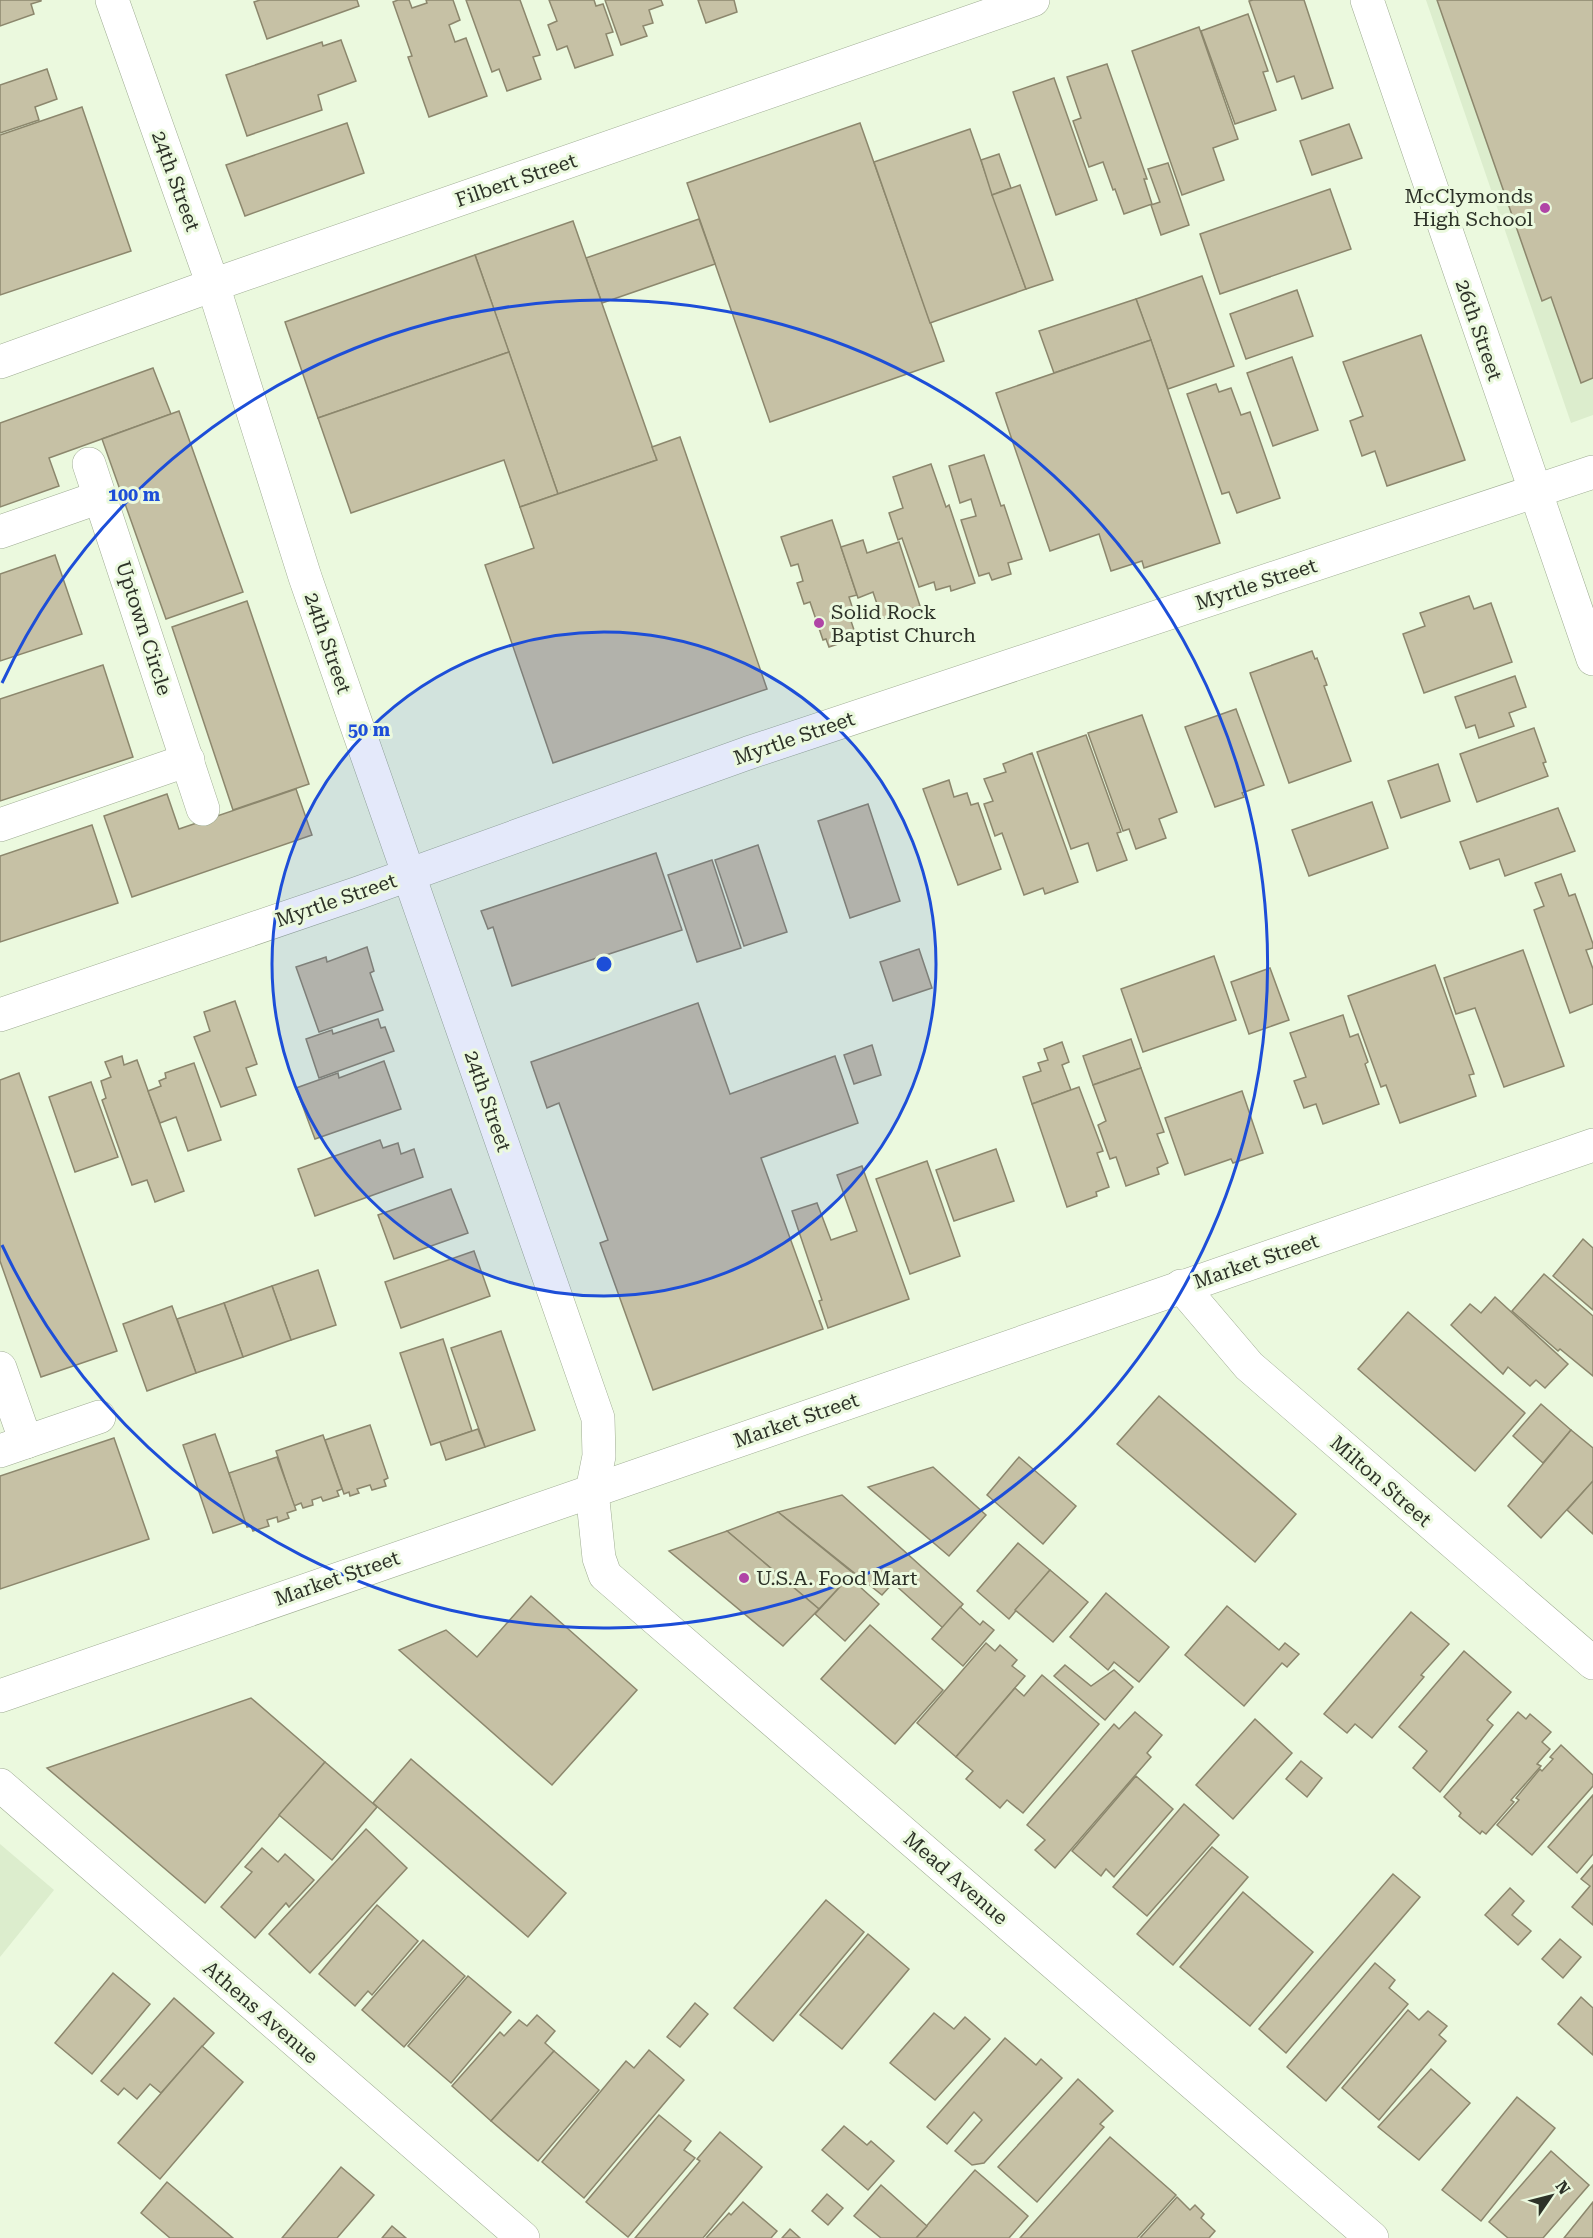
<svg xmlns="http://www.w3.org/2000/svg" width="1593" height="2238" font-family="'Roboto Serif',serif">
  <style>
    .built { fill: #dcedcd }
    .building { fill: #c6c1a5; stroke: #8c876d; stroke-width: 1.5 }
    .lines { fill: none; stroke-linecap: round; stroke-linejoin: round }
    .minor-casing { stroke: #9fac93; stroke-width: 34 }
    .secondary-casing { stroke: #9fac93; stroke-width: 34 }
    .minor { stroke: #fff; stroke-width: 33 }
    .secondary { stroke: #fff; stroke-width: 33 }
    .ring { fill: none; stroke: #1d4ed8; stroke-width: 3 }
    .poi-dot { fill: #b045a6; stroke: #ebf9de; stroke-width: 2 }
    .labels { text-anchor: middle; stroke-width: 6; stroke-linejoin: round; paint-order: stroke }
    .street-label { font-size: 20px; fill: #2d3228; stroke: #ebf9de }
    .poi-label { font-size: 20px; fill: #2d3228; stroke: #ebf9de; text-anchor: start }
    .centre { fill: #1d4ed8; stroke: #ebf9de; stroke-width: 3 }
    .ring-label { font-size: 18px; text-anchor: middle; font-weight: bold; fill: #1d4ed8; stroke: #ebf9de; stroke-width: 6; stroke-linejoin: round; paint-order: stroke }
  </style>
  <rect width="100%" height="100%" fill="#ebf9de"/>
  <g class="built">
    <path d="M1426 0H1593V415L1571 423Z"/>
    <path d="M0 1844 54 1890 0 1957Z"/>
  </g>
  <g class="building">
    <path d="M0 0H41V1L31 4 34 14 0 26Z"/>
    <path d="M260 0H357L359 6 267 39 254 2Z"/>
    <path d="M398 0H409L412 8 427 3 426 0H453L460 20 449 25 455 42 466 38 487 96 429 117 408 57 412 56 393 2Z"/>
    <path d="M466 0H520L540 55 533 57 541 79 507 91 499 69 492 72Z"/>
    <path d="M549 0H594L596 6 603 4 613 32 606 34 613 55 575 68 567 46 557 50 548 25 557 21Z"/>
    <path d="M605 0H661L663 5 649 10 653 23 643 26 647 36 621 45Z"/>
    <path d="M698 0H734L737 12 706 23Z"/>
    <path d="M1253 0H1304L1333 88 1302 99 1294 76 1277 82 1249 1Z"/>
    <path d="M1437 0H1593V378L1581 383 1551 297 1542 301Z"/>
    <path d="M1248 14 1268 71 1263 72 1276 110 1235 124 1201 31Z"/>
    <path d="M1199 27 1238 139 1213 148 1224 180 1182 195 1132 51Z"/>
    <path d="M341 40 356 81 318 95 322 110 247 136 226 75 322 42 323 46Z"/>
    <path d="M1107 64 1147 179H1144L1152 204 1124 214 1115 189 1113 190 1103 162 1089 167 1073 121 1081 118 1067 77Z"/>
    <path d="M47 69 57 99 35 107 39 120 0 133V85Z"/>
    <path d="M1054 78 1097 200 1056 215 1013 92Z"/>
    <path d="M82 107 131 251 0 295V135Z"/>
    <path d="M347 123 364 173 245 216 226 165Z"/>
    <path d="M860 123 944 361 770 422 687 183Z"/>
    <path d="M1349 124 1362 158 1312 175 1300 141Z"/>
    <path d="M970 129 1026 289 930 323 874 162Z"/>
    <path d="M999 154 1011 188 992 195 981 160Z"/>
    <path d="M1168 163 1189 225 1161 235 1151 205 1160 202 1148 169Z"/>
    <path d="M1020 185 1053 280 1026 289 992 195Z"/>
    <path d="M1330 189 1351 249 1220 294 1200 234Z"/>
    <path d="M699 219 715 264 602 303 586 258Z"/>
    <path d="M573 221 657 460 558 494 475 255Z"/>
    <path d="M475 255 509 352 318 418 285 322Z"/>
    <path d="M1202 276 1234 366 1168 389 1136 299Z"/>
    <path d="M1297 290 1313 336 1246 359 1230 314Z"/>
    <path d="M1136 299 1151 340 1054 373 1039 331Z"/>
    <path d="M1421 335 1465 460 1387 486 1375 451 1362 456 1350 421 1363 416 1343 362Z"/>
    <path d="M1151 340 1220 543 1144 568 1142 561 1111 571 1099 534 1050 551 996 393Z"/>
    <path d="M509 352 558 494 520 507 504 460 351 513 318 418Z"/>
    <path d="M1292 357 1318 430 1273 446 1247 373Z"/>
    <path d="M153 368 171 414 49 458 59 486 0 507V423Z"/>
    <path d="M1216 384 1219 392 1231 388 1241 415 1250 412 1280 498 1237 513 1229 492 1222 494 1187 394Z"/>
    <path d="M179 411 243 592 166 619 102 439Z"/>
    <path d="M680 437 767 689 553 763 485 565 534 548 520 507 657 460 652 447Z"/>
    <path d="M984 455 1001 506 1004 505 1022 559 1008 563 1011 574 992 580 989 573 979 576 961 520 976 516 971 499 960 503 949 466Z"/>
    <path d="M931 464 946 507 949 505 975 583 951 591 950 586 936 590 934 582 919 587 902 538 898 540 889 513 903 508 893 477Z"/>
    <path d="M832 520 857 595 849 597 856 619 851 621 854 630 851 631 853 639 829 647 826 639 823 640 810 602 804 604 797 583 803 581 798 564 791 566 781 537Z"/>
    <path d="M863 540 867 553 899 542 920 606 882 619 873 592 858 598 841 547Z"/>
    <path d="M55 555 82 634 0 661V574Z"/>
    <path d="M1469 596 1474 609 1491 603 1512 662 1424 693 1403 634 1425 626 1420 613Z"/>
    <path d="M247 601 309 784 233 810 172 627Z"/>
    <path d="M1312 651 1315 659 1317 658 1327 685 1324 686 1351 761 1289 783 1250 673Z"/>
    <path d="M103 665 133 757 0 801V699Z"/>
    <path d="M1515 676 1526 707 1509 713 1514 726 1479 738 1475 725 1466 728 1455 697Z"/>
    <path d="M1236 709 1264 785 1242 793 1244 797 1215 807 1185 727Z"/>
    <path d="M1142 715 1177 812 1159 819 1166 838 1136 849 1129 829 1123 831 1088 733Z"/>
    <path d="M1534 728 1546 762 1543 763 1548 776 1477 802 1460 754Z"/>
    <path d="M1086 735 1121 832 1117 833 1127 860 1097 871 1088 843 1071 849 1037 752Z"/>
    <path d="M1032 753 1078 882 1045 894 1043 888 1024 895 1002 833 995 836 984 804 993 801 984 779 1006 772 1003 764Z"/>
    <path d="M1438 764 1450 801 1401 818 1388 781Z"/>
    <path d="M949 780 954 797 967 793 971 805 978 803 1001 869 958 885 923 789Z"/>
    <path d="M296 789 312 835 132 897 104 816 167 794 179 829Z"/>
    <path d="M1372 802 1388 848 1309 876 1292 830Z"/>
    <path d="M868 804 900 901 850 918 818 821Z"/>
    <path d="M1558 808 1575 851 1505 876 1499 859 1470 869 1460 842Z"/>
    <path d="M92 825 118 903 0 942V856Z"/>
    <path d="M758 845 787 932 744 946 715 860Z"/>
    <path d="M656 853 682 930 512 986 493 927 488 929 481 911Z"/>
    <path d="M712 860 741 948 697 962 668 875Z"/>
    <path d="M1561 874 1569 896 1575 894 1593 944V948L1586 950 1593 969V1004L1570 1013 1534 910 1544 906 1535 883Z"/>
    <path d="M367 947 374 971 370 973 383 1010 319 1032 296 967 326 957 327 962Z"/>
    <path d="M919 949 932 988 893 1001 880 962Z"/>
    <path d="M1523 950 1564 1066 1504 1087 1475 1008 1456 1014 1444 978Z"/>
    <path d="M1214 956 1236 1020 1143 1052 1121 989Z"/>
    <path d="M1435 965 1474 1074 1469 1075 1476 1096 1400 1123 1386 1085 1381 1087 1348 996Z"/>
    <path d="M1270 968 1289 1020 1249 1034 1231 982Z"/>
    <path d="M235 1001 257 1064 246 1068 256 1095 221 1107 194 1037 210 1031 204 1012Z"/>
    <path d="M698 1003 730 1094 835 1056 858 1123 761 1158 823 1329 653 1390 600 1243 608 1240 559 1103 547 1108 531 1062Z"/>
    <path d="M1343 1015 1350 1037 1358 1034 1368 1062 1365 1064 1379 1104 1323 1124 1316 1104 1304 1108 1294 1081 1306 1077 1290 1033Z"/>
    <path d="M378 1019 381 1028 385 1027 394 1051 319 1078 306 1039 332 1030 333 1034Z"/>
    <path d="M1131 1039 1141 1068 1093 1085 1083 1056Z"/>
    <path d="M1062 1042 1069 1062 1062 1065 1071 1090 1032 1104 1023 1077 1041 1071 1038 1063 1048 1060 1044 1049Z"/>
    <path d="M872 1045 881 1075 854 1084 844 1055Z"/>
    <path d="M122 1056 124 1065 137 1060 184 1191 155 1202 147 1180 132 1185 102 1100 106 1098 101 1081 111 1077 105 1062Z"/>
    <path d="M384 1061 401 1109 315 1139 296 1088 338 1073 339 1078Z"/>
    <path d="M194 1063 221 1140 188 1151 176 1117 160 1123 148 1091 161 1086 159 1081 166 1078 165 1073Z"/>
    <path d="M1141 1068 1164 1132 1157 1134 1168 1163 1157 1168 1159 1174 1126 1186 1116 1157 1110 1159 1098 1125 1106 1121 1093 1085Z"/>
    <path d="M19 1073 117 1351 41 1377 0 1261V1080Z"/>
    <path d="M91 1082 118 1157 75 1172 49 1097Z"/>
    <path d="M1079 1087 1103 1151 1097 1153 1109 1187 1096 1192 1097 1196 1067 1207 1032 1104Z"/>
    <path d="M1242 1091 1263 1153 1233 1163 1231 1159 1185 1175 1165 1118Z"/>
    <path d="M380 1140 383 1148 398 1143 401 1154 414 1149 423 1177 315 1216 298 1169Z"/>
    <path d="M996 1149 1014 1201 954 1221 936 1170Z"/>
    <path d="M927 1161 960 1256 910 1274 876 1179Z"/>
    <path d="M862 1166 909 1299 828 1328 819 1301 822 1300 792 1211 817 1203 831 1240 857 1231 837 1175Z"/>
    <path d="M451 1189 468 1233 394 1259 378 1215Z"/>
    <path d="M1583 1239 1593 1248V1310L1553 1276Z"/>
    <path d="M474 1251 490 1296 401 1328 385 1282Z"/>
    <path d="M318 1270 336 1325 291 1340 272 1286Z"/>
    <path d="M1544 1274 1593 1316V1376L1560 1349 1558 1351 1512 1311Z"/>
    <path d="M272 1286 291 1340 243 1357 224 1303Z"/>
    <path d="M1495 1297 1568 1364 1545 1388 1536 1380 1530 1386 1508 1367 1503 1374 1451 1325 1470 1304 1481 1313Z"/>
    <path d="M224 1303 243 1357 196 1373 177 1319Z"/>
    <path d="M172 1306 196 1373 147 1391 123 1324Z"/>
    <path d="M1408 1312 1525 1413 1475 1471 1358 1369Z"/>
    <path d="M501 1331 535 1430 485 1447 451 1348Z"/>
    <path d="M443 1339 472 1431 431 1445 400 1353Z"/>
    <path d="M1159 1396 1296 1514 1255 1562 1117 1444Z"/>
    <path d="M1541 1404 1571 1430 1543 1463 1513 1436Z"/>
    <path d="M370 1425 388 1478 384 1480 386 1486 372 1490 370 1485 357 1489 359 1493 350 1496 349 1492 344 1494 325 1440Z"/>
    <path d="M478 1429 485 1447 446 1460 440 1442Z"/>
    <path d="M1571 1430 1593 1448V1481L1541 1538 1508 1506Z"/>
    <path d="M215 1434 246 1522 213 1533 183 1445Z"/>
    <path d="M323 1435 342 1489 337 1491 339 1496 323 1501 321 1497 312 1500 313 1505 303 1508 301 1503 294 1506 276 1451Z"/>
    <path d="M114 1438 149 1539 0 1589V1476Z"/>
    <path d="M277 1457 296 1510 287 1513 289 1518 278 1522 277 1517 267 1520 269 1526 253 1531 251 1526 247 1527 229 1473Z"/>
    <path d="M1019 1457 1076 1506 1043 1544 987 1495Z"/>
    <path d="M933 1467 986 1515 949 1556 868 1487Z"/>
    <path d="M1593 1481V1534L1567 1510Z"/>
    <path d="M842 1495 963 1604 943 1628 893 1583 882 1595 778 1512Z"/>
    <path d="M778 1512 853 1573 819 1609 727 1531Z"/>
    <path d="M727 1531 819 1609 783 1646 669 1551Z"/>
    <path d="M1018 1543 1050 1570 1009 1619 977 1591Z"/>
    <path d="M1050 1570 1088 1602 1053 1642 1015 1610Z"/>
    <path d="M849 1577 879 1604 845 1641 815 1614Z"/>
    <path d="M1106 1593 1169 1647 1139 1682 1114 1662 1108 1670 1070 1637Z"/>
    <path d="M531 1596 637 1690 552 1785 399 1650 446 1630 477 1657Z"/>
    <path d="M1227 1606 1279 1650 1285 1643 1299 1654 1287 1667 1282 1663 1244 1706 1185 1655Z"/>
    <path d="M960 1607 980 1625 983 1621 994 1630 963 1666 932 1639Z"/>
    <path d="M1411 1612 1449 1644 1421 1675 1424 1677 1372 1738 1355 1724 1347 1733 1324 1714Z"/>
    <path d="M870 1625 943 1690 895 1744 821 1679Z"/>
    <path d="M986 1643 995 1651 1000 1645 1017 1660 1012 1666 1025 1676 956 1757 917 1723Z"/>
    <path d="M1464 1651 1511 1692 1487 1720 1493 1725 1440 1792 1413 1768 1427 1751 1399 1727Z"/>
    <path d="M1065 1665 1091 1686 1114 1670 1133 1687 1105 1720 1054 1676Z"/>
    <path d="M1042 1675 1099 1724 1023 1813 1007 1800 1000 1808 966 1779 973 1771 956 1757 1015 1688 1024 1696Z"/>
    <path d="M251 1698 325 1762 205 1903 47 1768Z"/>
    <path d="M1135 1712 1162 1735 1147 1753 1151 1757 1055 1868 1035 1850 1045 1840 1027 1825 1114 1724 1119 1729Z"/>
    <path d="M1518 1712 1526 1719 1530 1714 1551 1732 1542 1742 1550 1749 1537 1764 1541 1766 1511 1800 1514 1802 1486 1834 1482 1831 1480 1834 1459 1816 1461 1813 1444 1797Z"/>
    <path d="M1255 1719 1292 1753 1233 1819 1196 1785Z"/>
    <path d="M1561 1745 1593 1775V1786L1532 1855 1497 1825 1519 1800 1516 1798 1540 1769 1542 1771 1553 1759 1550 1757Z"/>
    <path d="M411 1759 566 1893 528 1937 373 1803Z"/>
    <path d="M1301 1761 1322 1778 1307 1797 1286 1779Z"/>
    <path d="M325 1762 377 1807 332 1860 279 1815Z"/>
    <path d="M1136 1776 1173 1809 1114 1877 1106 1869 1101 1876 1072 1851Z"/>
    <path d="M1593 1795V1854L1577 1873 1548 1847Z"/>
    <path d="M1184 1804 1219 1835 1147 1916 1113 1887Z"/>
    <path d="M366 1829 407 1868 310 1973 269 1934Z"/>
    <path d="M1212 1847 1248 1877 1173 1965 1137 1934Z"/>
    <path d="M262 1848 278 1862 285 1854 314 1880 289 1907 286 1903 255 1938 221 1907 252 1872 245 1867Z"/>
    <path d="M1593 1865V1925L1572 1907 1590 1886 1581 1879Z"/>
    <path d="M1393 1874 1420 1897 1286 2053 1259 2029Z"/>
    <path d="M1510 1888 1524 1901 1512 1915 1531 1931 1518 1945 1485 1915Z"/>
    <path d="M1243 1892 1313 1952 1250 2026 1180 1967Z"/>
    <path d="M826 1900 864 1932 773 2041 734 2008Z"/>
    <path d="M377 1905 418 1941 372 1995 368 1991 355 2006 319 1974Z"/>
    <path d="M868 1934 909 1969 842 2049 800 2015Z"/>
    <path d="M1560 1939 1581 1957 1563 1978 1542 1959Z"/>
    <path d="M423 1940 465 1976 404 2047 362 2010Z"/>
    <path d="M1375 1963 1395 1980 1389 1988 1408 2004 1326 2101 1287 2067Z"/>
    <path d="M113 1973 150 2004 92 2074 55 2043Z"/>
    <path d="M468 1976 511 2012 451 2083 408 2046Z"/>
    <path d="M1581 1997 1593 2008V2055L1558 2024Z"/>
    <path d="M174 1998 214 2033 161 2093 150 2084 137 2099 124 2088 118 2095 101 2081Z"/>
    <path d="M695 2003 708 2014 680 2047 667 2037Z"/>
    <path d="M1408 2010 1419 2020 1428 2011 1447 2026 1439 2035 1446 2041 1379 2120 1342 2088Z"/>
    <path d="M934 2013 954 2029 965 2017 990 2039 935 2100 890 2063Z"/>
    <path d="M537 2015 555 2031 545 2043 554 2051 491 2121 452 2086 500 2032 504 2036 519 2020 527 2026Z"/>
    <path d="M1005 2038 1036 2065 1041 2059 1062 2078 984 2163 972 2165 955 2151 982 2120 974 2112 947 2144 927 2127Z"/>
    <path d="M202 2046 243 2082 160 2179 118 2143Z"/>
    <path d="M649 2050 684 2080 584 2198 542 2162 626 2061 634 2068Z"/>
    <path d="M554 2051 599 2090 538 2161 491 2121Z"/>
    <path d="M1431 2069 1470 2103 1419 2160 1378 2127Z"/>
    <path d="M1078 2079 1113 2111 1100 2124 1104 2127 1037 2202 998 2167Z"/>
    <path d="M1517 2097 1555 2128 1481 2221 1442 2190Z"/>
    <path d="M659 2115 691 2141 684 2150 695 2158 628 2237 586 2202Z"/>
    <path d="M844 2126 867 2145 871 2141 894 2161 868 2190 822 2150Z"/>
    <path d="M720 2132 762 2167 703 2238H635L700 2161 697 2159Z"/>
    <path d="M1110 2137 1176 2195 1137 2238H1020Z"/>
    <path d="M1551 2151 1589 2185 1543 2238H1508L1489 2222Z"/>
    <path d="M341 2167 374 2195 337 2238H282Z"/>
    <path d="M975 2170 1028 2216 1009 2238H916Z"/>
    <path d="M167 2182 233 2238H170L141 2213Z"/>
    <path d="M881 2185 927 2226 916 2238H881L854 2216Z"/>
    <path d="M827 2194 843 2208 828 2225 812 2211Z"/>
    <path d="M1177 2197 1190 2210 1195 2205 1204 2214 1201 2218 1215 2231 1209 2238H1140Z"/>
    <path d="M743 2202 777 2231 771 2238H706L729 2213 731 2215Z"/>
    <path d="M1593 2202V2238H1564Z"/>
    <path d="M392 2226 406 2238H382Z"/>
    <path d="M790 2229 800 2238H782Z"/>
  </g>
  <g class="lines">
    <defs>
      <g id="minor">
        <path d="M112 0 213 285 305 577 598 1418 599 1456 592 1491 599 1558 605 1575 1372 2238"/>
        <path d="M1367 0 1593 659"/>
        <path d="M0 362 213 285 1033 0"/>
        <path d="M89 464 203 809"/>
        <path d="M0 532 100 497"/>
        <path d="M0 825 188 760"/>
        <path d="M0 1015 358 893 748 753 1593 472"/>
        <path d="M1181 1286 1249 1366 1593 1663"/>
        <path d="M0 1368 26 1442"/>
        <path d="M0 1451 99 1417"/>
        <path d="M0 1785 523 2238"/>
      </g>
      <path id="secondary" d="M0 1696 1593 1145"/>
    </defs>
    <use href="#minor" class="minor-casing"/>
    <use href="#secondary" class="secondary-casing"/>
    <use href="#minor" class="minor"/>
    <use href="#secondary" class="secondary"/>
  </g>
  <circle cx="604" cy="964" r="332" fill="#1d4ed8" fill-opacity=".12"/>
  <g class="ring">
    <circle cx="604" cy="964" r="332"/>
    <path d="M2 683A664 664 0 1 1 2 1245"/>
  </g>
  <g class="poi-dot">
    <circle cx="1545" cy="208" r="6"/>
    <circle cx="819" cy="623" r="6"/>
    <circle cx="744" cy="1578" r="6"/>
  </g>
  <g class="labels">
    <g class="street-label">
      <text transform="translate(516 180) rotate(-19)" y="7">Filbert Street</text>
      <text transform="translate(176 181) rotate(70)" y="7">24th Street</text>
      <text transform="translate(1479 330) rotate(71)" y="7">26th Street</text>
      <text transform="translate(1256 584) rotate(-18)" y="7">Myrtle Street</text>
      <text transform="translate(144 628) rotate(72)" y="7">Uptown Circle</text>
      <text transform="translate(328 643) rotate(71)" y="7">24th Street</text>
      <text transform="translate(794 738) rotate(-19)" y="7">Myrtle Street</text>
      <text transform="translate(336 900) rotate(-19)" y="7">Myrtle Street</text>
      <text transform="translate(488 1101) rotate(71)" y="7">24th Street</text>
      <text transform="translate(1256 1261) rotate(-19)" y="7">Market Street</text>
      <text transform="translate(796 1420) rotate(-19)" y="7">Market Street</text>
      <text transform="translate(1381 1481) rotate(41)" y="7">Milton Street</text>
      <text transform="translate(337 1578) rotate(-19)" y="7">Market Street</text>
      <text transform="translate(956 1878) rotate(41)" y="7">Mead Avenue</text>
      <text transform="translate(261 2012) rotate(41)" y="7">Athens Avenue</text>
    </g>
    <g class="poi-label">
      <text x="1533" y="203" text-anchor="end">McClymonds<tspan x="1533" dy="23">High School</tspan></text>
      <text x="831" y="619">Solid Rock<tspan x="831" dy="23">Baptist Church</tspan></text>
      <text x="756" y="1585">U.S.A. Food Mart</text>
    </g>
  </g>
  <circle cx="604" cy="964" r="9" class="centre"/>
  <g class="ring-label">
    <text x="134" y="501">100 m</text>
    <text x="369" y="736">50 m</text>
  </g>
  <g transform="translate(1551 2196) rotate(55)" stroke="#ebf9de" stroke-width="4.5" paint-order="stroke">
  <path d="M0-4.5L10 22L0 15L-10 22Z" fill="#2d3228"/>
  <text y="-9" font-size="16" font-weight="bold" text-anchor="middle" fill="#2d3228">N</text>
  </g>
</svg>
